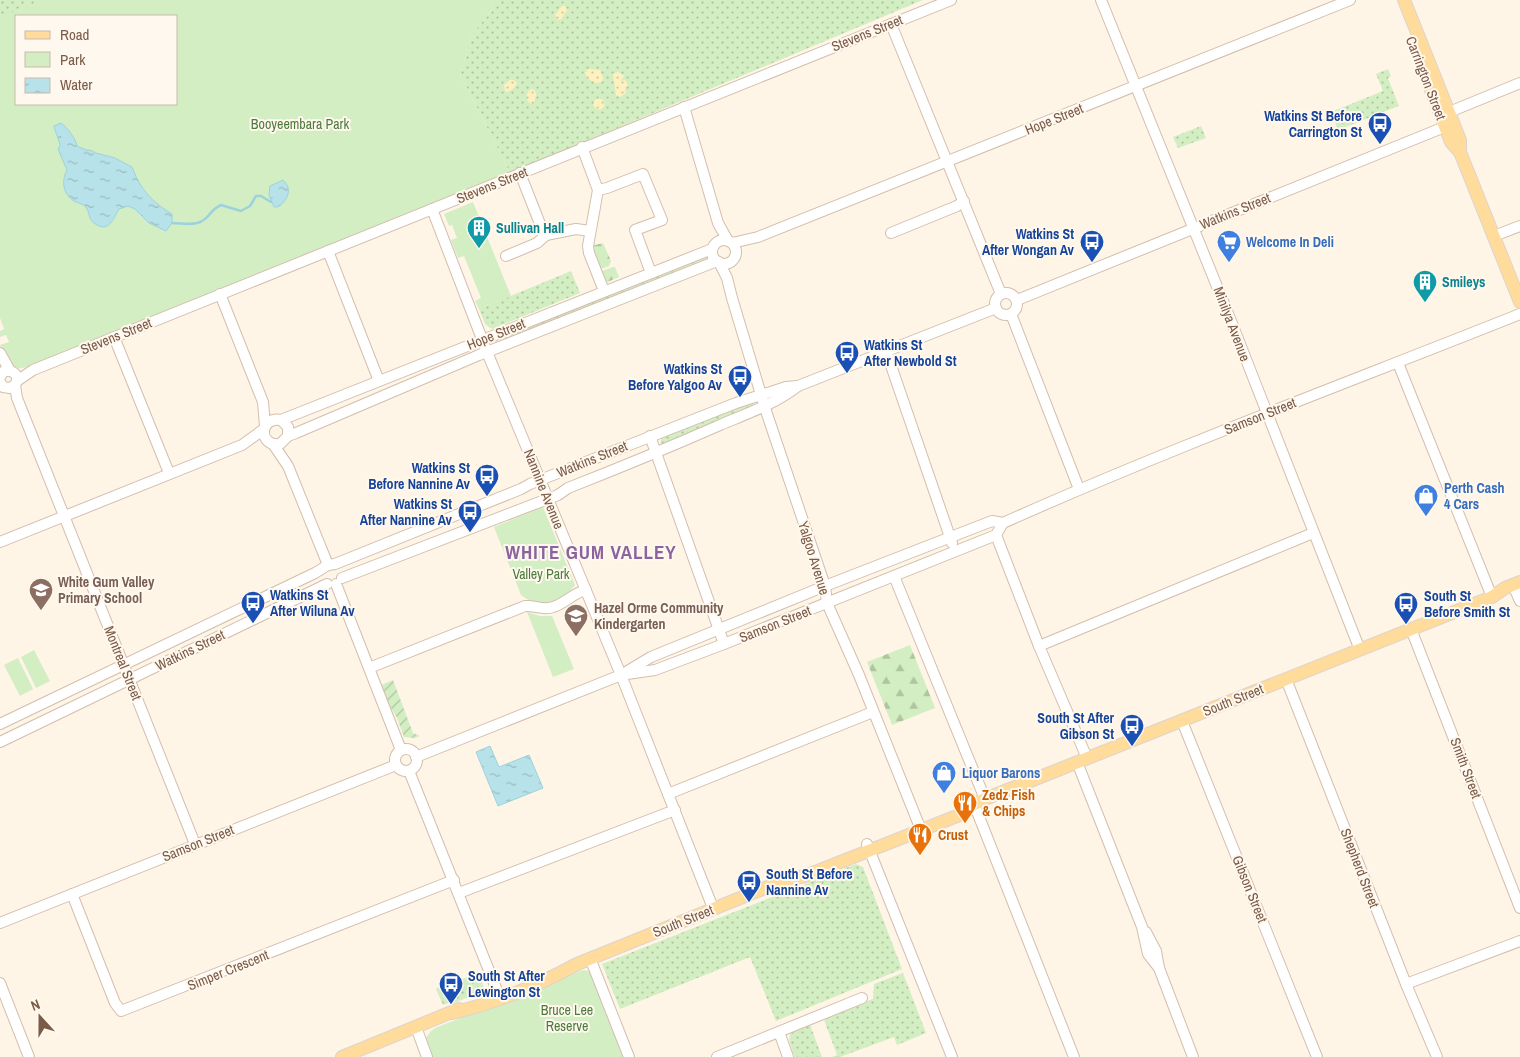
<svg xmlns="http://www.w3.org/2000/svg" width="1520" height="1057" font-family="'Archivo Narrow',sans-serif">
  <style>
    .grass { fill: url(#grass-dots) }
    .forest { fill: url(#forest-firs) }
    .sand { fill: url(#sand-dots) }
    .park { fill: #d3eec2; fill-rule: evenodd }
    .garden { fill: url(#garden-furrows) }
    .water { fill: url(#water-ripples); stroke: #9dd2dd }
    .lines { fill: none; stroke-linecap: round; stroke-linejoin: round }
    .stream { stroke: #9dd2dd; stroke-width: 2.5 }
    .minor-casing { stroke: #d4bead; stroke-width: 12 }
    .major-casing { stroke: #ddd4cf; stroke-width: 14 }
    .minor { stroke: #fff; stroke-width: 10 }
    .major { stroke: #ffdb9c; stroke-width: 12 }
    .labels { text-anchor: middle; stroke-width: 4; stroke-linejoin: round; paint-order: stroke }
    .street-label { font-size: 14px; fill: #7b5a47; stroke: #fff8ee }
    .transit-label { font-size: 14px; font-weight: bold; fill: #164399; stroke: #fff8ee; text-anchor: end }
    .park-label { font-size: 14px; fill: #4d7b3c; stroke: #fff8ee }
    .culture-label { font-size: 14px; font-weight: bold; fill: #0d838f; stroke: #fff8ee; text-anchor: start }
    .shop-label { font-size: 14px; font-weight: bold; fill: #366cbe; stroke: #fff8ee; text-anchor: start }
    .education-label { font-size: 14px; font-weight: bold; fill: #785e54; stroke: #fff8ee; text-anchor: start }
    .food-label { font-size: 14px; font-weight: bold; fill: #c56008; stroke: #fff8ee; text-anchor: start }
    .district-label { font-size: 19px; font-weight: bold; letter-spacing: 1px; fill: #8b639e; stroke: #fff8ee }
  </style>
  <defs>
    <pattern id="grass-dots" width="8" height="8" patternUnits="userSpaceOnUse" patternTransform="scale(1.25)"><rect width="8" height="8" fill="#d3eec2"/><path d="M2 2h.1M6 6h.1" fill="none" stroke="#b0c49f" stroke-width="1.8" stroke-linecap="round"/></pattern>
    <pattern id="forest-firs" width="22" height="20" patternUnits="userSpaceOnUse" patternTransform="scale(1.25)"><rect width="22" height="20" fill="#d3eec2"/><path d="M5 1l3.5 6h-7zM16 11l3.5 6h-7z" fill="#b0c49f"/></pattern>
    <pattern id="sand-dots" width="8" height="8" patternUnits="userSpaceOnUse" patternTransform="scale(1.25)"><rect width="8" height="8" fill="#fff1bf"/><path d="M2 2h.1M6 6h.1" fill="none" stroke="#d3c69d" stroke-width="1.8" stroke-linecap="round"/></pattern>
    <pattern id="garden-furrows" width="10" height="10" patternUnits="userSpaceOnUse" patternTransform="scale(1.25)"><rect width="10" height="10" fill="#d3eec2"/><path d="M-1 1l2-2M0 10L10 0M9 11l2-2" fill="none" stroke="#b0c49f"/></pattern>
    <pattern id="water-ripples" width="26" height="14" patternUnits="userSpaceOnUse" patternTransform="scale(1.25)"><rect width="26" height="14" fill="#b8e2ea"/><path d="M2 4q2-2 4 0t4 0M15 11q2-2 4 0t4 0" fill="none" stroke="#9bbabf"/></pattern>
  </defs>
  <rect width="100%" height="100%" fill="#fef5e6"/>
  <g class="grass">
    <path d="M0 0H52L0 20Z"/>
    <path d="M494 0H923L510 173 460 74 473 33 492 10Z"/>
    <path d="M1388 69 1391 76 1388 78 1399 106 1338 130 1331 112 1383 91 1376 74Z"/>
    <path d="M1201 126 1206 138 1178 148 1173 137Z"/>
    <path d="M706 256 707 259 681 274 503 344 501 337Z"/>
    <path d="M571 271 580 293 492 329 485 324 479 309Z"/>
    <path d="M753 402 754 406 664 445 661 443V437L706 418Z"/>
    <path d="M856 864 863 867 902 969 776 1021 750 957 620 1009 602 964Z"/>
    <path d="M478 973 484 988 481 992 454 1003 451 1002 443 1005 436 989Z"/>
    <path d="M903 973 926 1033 897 1045 894 1037 840 1057H832L837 1055 823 1017 873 999 874 984Z"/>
    <path d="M809 1022 822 1057H795C786 1034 786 1033 809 1022Z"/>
  </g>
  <g class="forest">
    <path d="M603 243 611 261 609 266 601 269 599 268 592 246Z"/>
    <path d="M613 267H615L619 277 605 283 600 272Z"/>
    <path d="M910 645 935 708 892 725 867 662Z"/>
  </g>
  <g class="sand">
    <path d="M562 6H565L567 10 561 19 558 20 555 15Z"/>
    <path d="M588 69 600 70 603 78 602 82 596 83 587 78 585 73Z"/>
    <path d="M618 72 624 76 620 81 625 80 628 85 625 89 626 93 620 97 616 95 613 74Z"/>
    <path d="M510 80H514L517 83 513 89 507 92 505 90 504 85Z"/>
    <path d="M532 89 535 91 536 95 534 102 531 104C525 100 525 92 532 89Z"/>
    <circle cx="599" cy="104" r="5.5"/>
  </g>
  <g class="park">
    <path d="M43 0H494L492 10 473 33 460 74 510 173 52 357C25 367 12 381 0 345L9 342 6 335 0 337V331L4 329 0 318V17ZM16 16H176V104H16Z"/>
    <path d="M473 202 511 296 479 309 475 301 481 298 464 256 458 258 451 240 457 238 452 225 449 226 444 214Z"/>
    <path d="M543 507 575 585C560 604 542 611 521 595L494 527Z"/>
    <path d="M527 612 540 616H552L574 669 553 677Z"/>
    <path d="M34 650 50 681 36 688 21 657Z"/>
    <path d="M18 658 33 689 20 696 4 665Z"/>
    <path d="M583 970 589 971 591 974 625 1057H432L426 1038 430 1032 435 1028Z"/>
  </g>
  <path class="garden" d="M393 680 413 733 420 736 415 738 404 737 397 718 388 703 381 685Z"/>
  <g class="water">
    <path d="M61 123C67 127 76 139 77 146L86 150H90L96 153 115 158 132 167C140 189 152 202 172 214V223L166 231 149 223 135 209 128 206 119 209C114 217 110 232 97 225 94 223 93 223 91 220 89 217 89 212 87 209 84 203 79 204 74 201 63 194 61 181 67 170L58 149 60 146C60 140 55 133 54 126Z"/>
    <path d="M283 180C293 189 288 200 278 207H274L269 195 270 186Z"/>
    <path d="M490 746 499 767 529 755 543 788 498 806 476 752Z"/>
  </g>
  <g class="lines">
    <path class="stream" d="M172 223C181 223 195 226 202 221 210 217 210 210 221 205L241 211 250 206 256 196H261L271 202"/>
    <defs>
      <g id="minor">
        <path d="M1101 0 1231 321 1360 650"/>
        <path d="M891 24 1001 294"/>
        <path d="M684 107 718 223 728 241"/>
        <path d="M1442 115 1520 83"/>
        <path d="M582 147 598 190 588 246 589 253 604 291"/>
        <path d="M520 173 542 229 546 235 576 229 590 231"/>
        <path d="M598 190 607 188 643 174 662 220 635 230 651 273"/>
        <path d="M432 209 487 352 621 675 713 908"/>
        <path d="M891 233 957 206 964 201"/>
        <path d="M1494 236 1520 226"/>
        <circle cx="724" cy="252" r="12"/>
        <path d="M732 243 758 237 1350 0"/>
        <path d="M328 251 379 381"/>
        <path d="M506 256 537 243 546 235"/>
        <path d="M719 262 727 278 732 298 765 408 825 586 827 603 859 675 921 830"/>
        <circle cx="1006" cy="304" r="11"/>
        <path d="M220 294 263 402 265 426"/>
        <path d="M1017 300 1452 124"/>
        <path d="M1011 314 1079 489"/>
        <path d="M114 337 169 473"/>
        <path d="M886 351 952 543"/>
        <path d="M0 353 10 371"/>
        <path d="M1398 363 1492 597"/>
        <path d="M0 377 4 371H10C17 373 19 378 15 385L10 388 3 387 0 382"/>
        <path d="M17 381 33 370 951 0"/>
        <path d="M15 385 17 398 195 844"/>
        <path d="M281 420 712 249"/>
        <path d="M288 436V427L281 420C259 416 258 447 280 444L288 436 296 433 479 355 717 261"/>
        <path d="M650 436 724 644"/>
        <path d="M273 444 288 466 328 565"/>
        <path d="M996 535 1039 646 1087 758"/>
        <path d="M0 542 242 445 264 429"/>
        <path d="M894 576 985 799"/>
        <path d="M342 578 558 495 568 488C619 468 670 447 720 425 746 414 775 404 798 386L996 308"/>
        <path d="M336 584 401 750"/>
        <path d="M1513 585 1520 601"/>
        <path d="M1411 629 1520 908"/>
        <path d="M1039 646 1313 533"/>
        <path d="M369 668 525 606C535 605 543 611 553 607 566 603 573 593 586 590"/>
        <path d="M627 674 655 670 724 644 996 535 1003 523"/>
        <path d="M1286 679 1406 984 1437 1057"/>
        <path d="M1182 721 1317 1057"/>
        <path d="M0 724 315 573 328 565 335 564 521 489 530 484 736 403 786 387 798 386"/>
        <path d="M0 742 327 584"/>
        <circle cx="406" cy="760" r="11"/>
        <path d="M416 757 621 675 651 657 825 586 992 521 1003 523C1173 447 1347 383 1520 314"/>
        <path d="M1077 762 1142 927 1148 954 1159 968"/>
        <path d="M409 771 500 998"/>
        <path d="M668 794 873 712"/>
        <path d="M974 804 1074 1057"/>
        <path d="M867 844 952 1057"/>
        <path d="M459 893 675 810"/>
        <path d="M72 894 115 1003 121 1011 454 880"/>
        <path d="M0 923 396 765"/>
        <path d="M1146 932 1156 951 1159 968 1193 1057"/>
        <path d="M590 958 629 1057"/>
        <path d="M0 983 29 1057"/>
        <path d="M1406 984 1520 941"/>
        <path d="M416 1027 427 1057"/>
        <path d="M779 1032 788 1057"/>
        <path d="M717 1057 862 998"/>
      </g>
      <g id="major">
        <path d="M1404 0 1460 140V152L1520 302"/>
        <path d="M1422 67 1451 142 1460 152"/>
        <path d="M452 1013C495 1003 539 985 577 964L760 890 789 879 805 876 962 814 974 804 985 799 1492 597 1505 588 1520 582"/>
        <path d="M342 1057 459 1009"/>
      </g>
    </defs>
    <use href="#minor" class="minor-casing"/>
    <use href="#major" class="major-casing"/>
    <use href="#minor" class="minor"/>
    <use href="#major" class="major"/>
  </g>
  <defs>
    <symbol id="bus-pin" viewBox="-11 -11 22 30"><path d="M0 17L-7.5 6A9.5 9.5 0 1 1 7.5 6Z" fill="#1a4fb4" stroke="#fff8ee"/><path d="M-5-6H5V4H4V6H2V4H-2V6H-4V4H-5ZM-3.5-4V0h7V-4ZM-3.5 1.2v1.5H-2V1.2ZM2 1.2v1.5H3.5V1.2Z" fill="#fff"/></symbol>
    <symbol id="building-pin" viewBox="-11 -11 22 30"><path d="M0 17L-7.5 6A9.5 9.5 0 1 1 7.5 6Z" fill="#0f9aa8" stroke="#fff8ee"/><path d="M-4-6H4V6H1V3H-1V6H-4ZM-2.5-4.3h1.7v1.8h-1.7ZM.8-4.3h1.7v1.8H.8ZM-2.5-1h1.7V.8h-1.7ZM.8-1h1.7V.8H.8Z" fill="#fff"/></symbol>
    <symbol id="supermarket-pin" viewBox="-11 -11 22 30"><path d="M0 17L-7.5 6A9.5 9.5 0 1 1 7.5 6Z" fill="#3f7fe0" stroke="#fff8ee"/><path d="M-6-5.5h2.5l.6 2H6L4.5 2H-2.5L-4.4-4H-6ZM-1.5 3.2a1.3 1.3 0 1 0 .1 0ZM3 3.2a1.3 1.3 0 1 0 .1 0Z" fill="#fff"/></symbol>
    <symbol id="shop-pin" viewBox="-11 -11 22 30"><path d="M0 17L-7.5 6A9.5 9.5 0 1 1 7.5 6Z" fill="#3f7fe0" stroke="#fff8ee"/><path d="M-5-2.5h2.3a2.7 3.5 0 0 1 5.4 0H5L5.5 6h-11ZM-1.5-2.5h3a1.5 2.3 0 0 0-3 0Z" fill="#fff"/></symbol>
    <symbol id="school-pin" viewBox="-11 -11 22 30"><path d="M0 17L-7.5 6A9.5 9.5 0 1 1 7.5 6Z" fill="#8d6e63" stroke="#fff8ee"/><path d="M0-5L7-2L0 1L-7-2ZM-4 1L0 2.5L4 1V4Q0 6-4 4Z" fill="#fff"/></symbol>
    <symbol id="restaurant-pin" viewBox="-11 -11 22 30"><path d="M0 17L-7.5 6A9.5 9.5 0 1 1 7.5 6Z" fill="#e8710a" stroke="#fff8ee"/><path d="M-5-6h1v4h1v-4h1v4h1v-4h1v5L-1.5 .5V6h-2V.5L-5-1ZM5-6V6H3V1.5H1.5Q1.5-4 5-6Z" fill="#fff"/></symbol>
  </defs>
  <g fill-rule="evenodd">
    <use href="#bus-pin" x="1366" y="110" width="28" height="38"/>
    <use href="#building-pin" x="465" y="214" width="28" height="38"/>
    <use href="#bus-pin" x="1078" y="228" width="28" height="38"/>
    <use href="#supermarket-pin" x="1215" y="228" width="28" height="38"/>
    <use href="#building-pin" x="1411" y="268" width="28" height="38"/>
    <use href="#bus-pin" x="833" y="339" width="28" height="38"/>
    <use href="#bus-pin" x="726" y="363" width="28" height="38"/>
    <use href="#bus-pin" x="473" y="462" width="28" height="38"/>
    <use href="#shop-pin" x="1412" y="482" width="28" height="38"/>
    <use href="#bus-pin" x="456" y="498" width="28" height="38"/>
    <use href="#school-pin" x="27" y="576" width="28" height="38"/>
    <use href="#bus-pin" x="239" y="589" width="28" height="38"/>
    <use href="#bus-pin" x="1392" y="590" width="28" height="38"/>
    <use href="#school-pin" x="562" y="602" width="28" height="38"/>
    <use href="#bus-pin" x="1118" y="712" width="28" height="38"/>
    <use href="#shop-pin" x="930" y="759" width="28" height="38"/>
    <use href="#restaurant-pin" x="951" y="789" width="28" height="38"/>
    <use href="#restaurant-pin" x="906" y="821" width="28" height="38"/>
    <use href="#bus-pin" x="735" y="868" width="28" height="38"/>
    <use href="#bus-pin" x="437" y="970" width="28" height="38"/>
  </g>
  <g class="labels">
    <g class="street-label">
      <text transform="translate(867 33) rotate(-22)" y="5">Stevens Street</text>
      <text transform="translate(1426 78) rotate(69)" y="5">Carrington Street</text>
      <text transform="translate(1054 119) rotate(-22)" y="5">Hope Street</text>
      <text transform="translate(492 185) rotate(-22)" y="5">Stevens Street</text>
      <text transform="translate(1235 211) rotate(-22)" y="5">Watkins Street</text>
      <text transform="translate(1232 324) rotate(69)" y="5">Minilya Avenue</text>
      <text transform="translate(496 334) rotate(-22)" y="5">Hope Street</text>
      <text transform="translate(116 336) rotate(-22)" y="5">Stevens Street</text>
      <text transform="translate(1260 416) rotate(-22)" y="5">Samson Street</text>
      <text transform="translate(592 459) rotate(-22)" y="5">Watkins Street</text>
      <text transform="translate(544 489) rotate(68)" y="5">Nannine Avenue</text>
      <text transform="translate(814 558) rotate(73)" y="5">Yalgoo Avenue</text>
      <text transform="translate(775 624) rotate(-22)" y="5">Samson Street</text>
      <text transform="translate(190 650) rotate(-26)" y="5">Watkins Street</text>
      <text transform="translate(123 663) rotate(68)" y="5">Montreal Street</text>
      <text transform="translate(1233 700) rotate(-22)" y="5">South Street</text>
      <text transform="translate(1466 768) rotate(69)" y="5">Smith Street</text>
      <text transform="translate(198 843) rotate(-22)" y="5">Samson Street</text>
      <text transform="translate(1360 868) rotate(69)" y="5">Shepherd Street</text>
      <text transform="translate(1250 889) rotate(68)" y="5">Gibson Street</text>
      <text transform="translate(683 921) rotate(-22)" y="5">South Street</text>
      <text transform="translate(228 970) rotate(-22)" y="5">Simper Crescent</text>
    </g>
    <g class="transit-label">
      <text x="1362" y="121">Watkins St Before<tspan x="1362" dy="16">Carrington St</tspan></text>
      <text x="1074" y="239">Watkins St<tspan x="1074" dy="16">After Wongan Av</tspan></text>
      <text x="864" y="350" text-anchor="start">Watkins St<tspan x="864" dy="16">After Newbold St</tspan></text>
      <text x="722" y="374">Watkins St<tspan x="722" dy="16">Before Yalgoo Av</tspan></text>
      <text x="470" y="473">Watkins St<tspan x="470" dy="16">Before Nannine Av</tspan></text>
      <text x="452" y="509">Watkins St<tspan x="452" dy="16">After Nannine Av</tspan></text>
      <text x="270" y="600" text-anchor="start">Watkins St<tspan x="270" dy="16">After Wiluna Av</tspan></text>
      <text x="1424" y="601" text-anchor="start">South St<tspan x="1424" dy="16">Before Smith St</tspan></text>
      <text x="1114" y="723">South St After<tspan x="1114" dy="16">Gibson St</tspan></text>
      <text x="766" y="879" text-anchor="start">South St Before<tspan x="766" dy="16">Nannine Av</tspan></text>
      <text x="468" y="981" text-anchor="start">South St After<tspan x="468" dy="16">Lewington St</tspan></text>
    </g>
    <g class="park-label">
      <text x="300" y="129">Booyeembara Park</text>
      <text x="541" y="579">Valley Park</text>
      <text x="567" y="1015">Bruce Lee<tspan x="567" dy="16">Reserve</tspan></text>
    </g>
    <g class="culture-label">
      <text x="496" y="233">Sullivan Hall</text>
      <text x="1442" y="287">Smileys</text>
    </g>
    <g class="shop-label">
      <text x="1246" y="247">Welcome In Deli</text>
      <text x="1444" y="493">Perth Cash<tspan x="1444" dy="16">4 Cars</tspan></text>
      <text x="962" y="778">Liquor Barons</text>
    </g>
    <g class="education-label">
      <text x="58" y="587">White Gum Valley<tspan x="58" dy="16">Primary School</tspan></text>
      <text x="594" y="613">Hazel Orme Community<tspan x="594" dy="16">Kindergarten</tspan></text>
    </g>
    <g class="food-label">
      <text x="982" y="800">Zedz Fish<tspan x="982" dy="16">&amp; Chips</tspan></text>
      <text x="938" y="840">Crust</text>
    </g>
    <g class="district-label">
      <text x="591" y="559">WHITE GUM VALLEY</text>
    </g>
  </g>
  <rect x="15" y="15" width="162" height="90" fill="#fff8ee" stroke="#cab9ab"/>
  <rect x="25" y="31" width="25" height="8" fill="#ffdb9c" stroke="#cab9ab"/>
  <text x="60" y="40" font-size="15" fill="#7b5a47">Road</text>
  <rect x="25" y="52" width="25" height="15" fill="#d3eec2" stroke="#cab9ab"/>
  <text x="60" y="65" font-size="15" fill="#7b5a47">Park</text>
  <rect x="25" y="78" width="25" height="15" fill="url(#water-ripples)" stroke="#cab9ab"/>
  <text x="60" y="90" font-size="15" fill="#7b5a47">Water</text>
  <g transform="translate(40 1017) rotate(339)" stroke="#fff8ee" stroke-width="4" paint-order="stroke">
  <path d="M0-4L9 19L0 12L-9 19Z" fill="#7b5a47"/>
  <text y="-8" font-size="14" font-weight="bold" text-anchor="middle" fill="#7b5a47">N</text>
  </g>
</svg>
